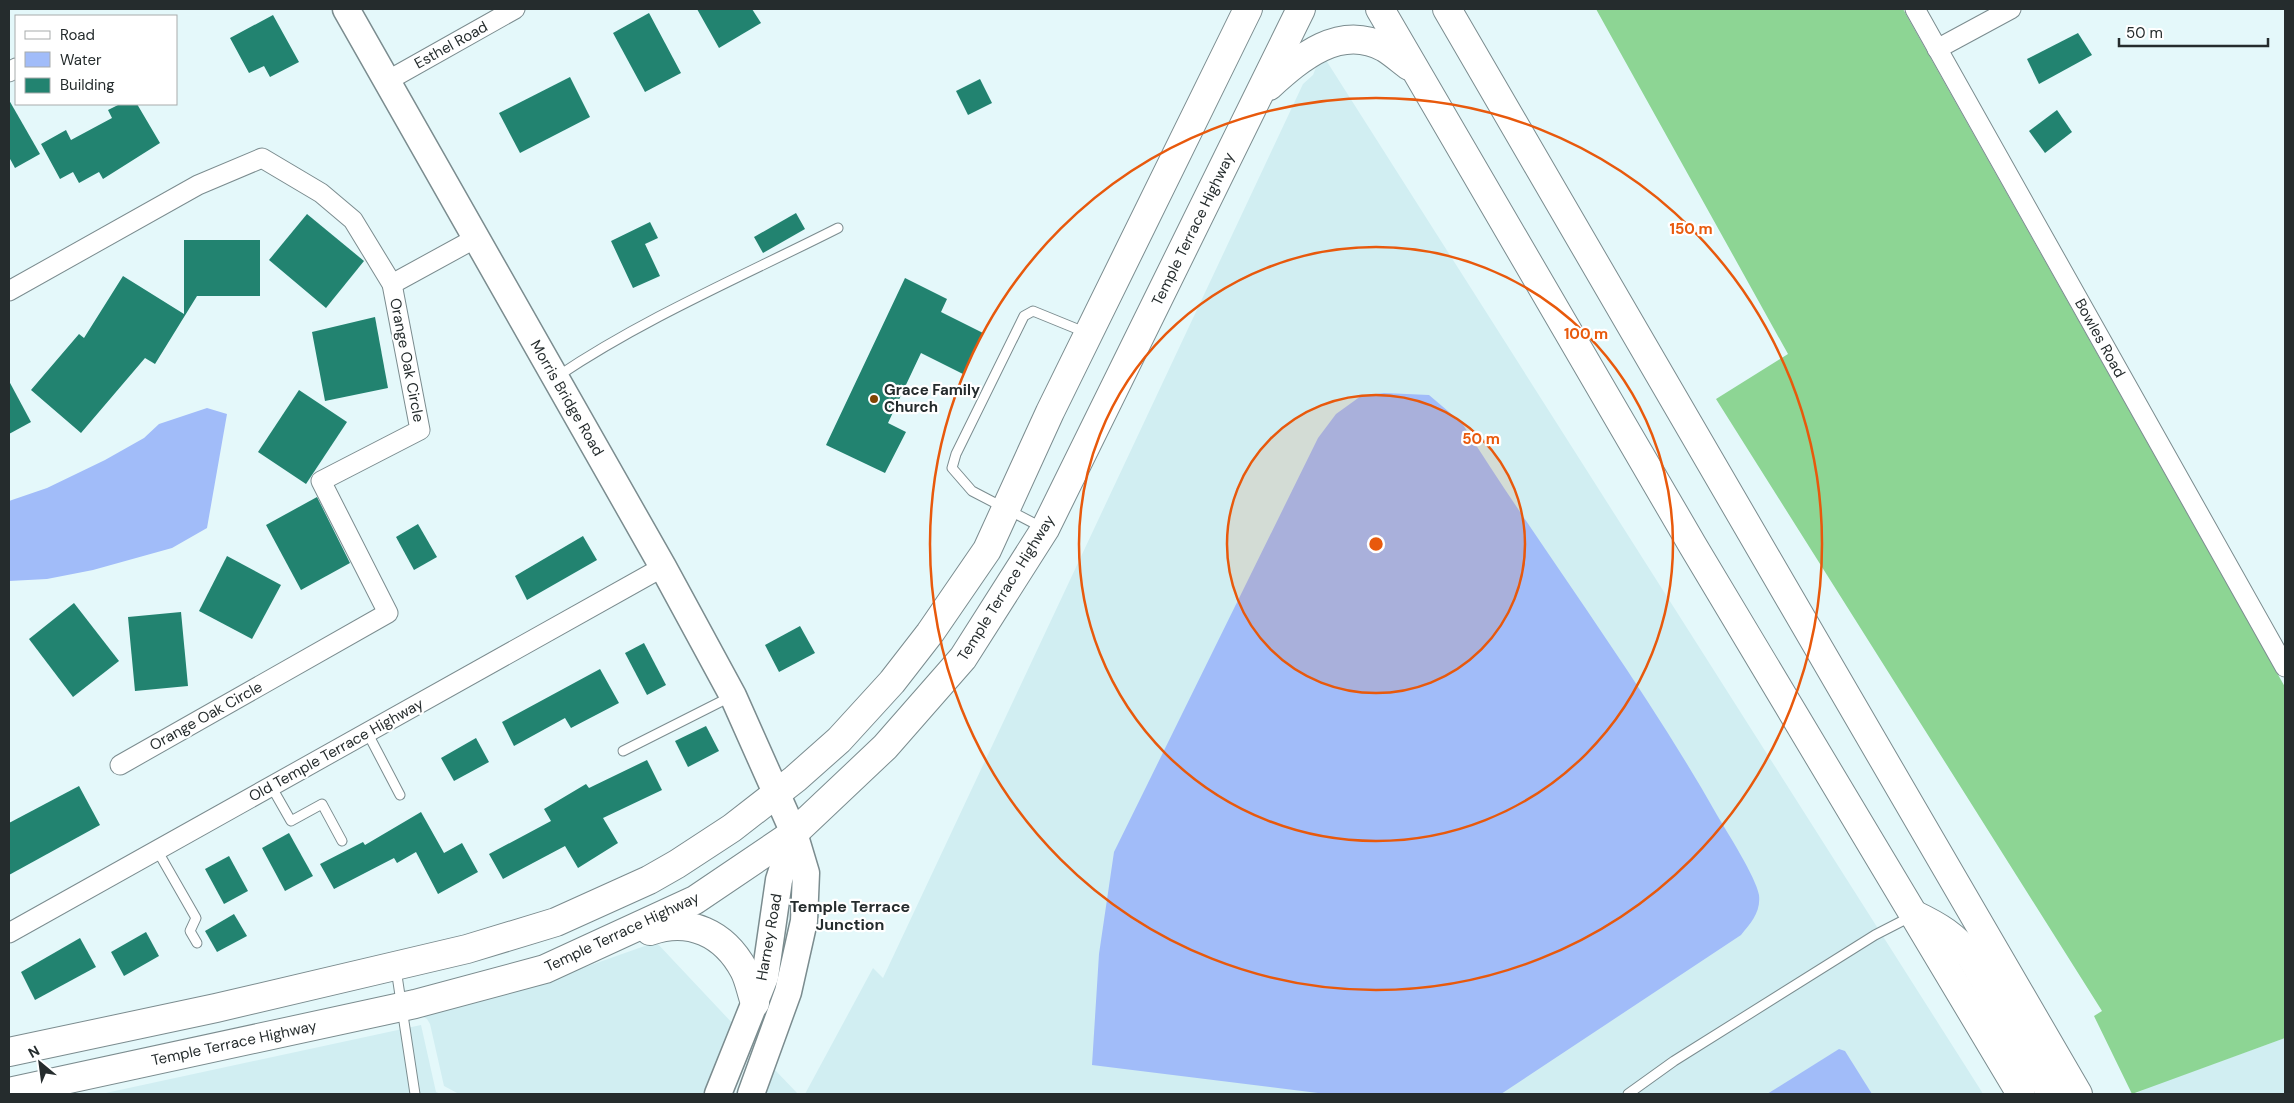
<svg xmlns="http://www.w3.org/2000/svg" width="2294" height="1103" font-family="'DM Sans',sans-serif">
  <style>
    .built { fill: #d1eef2 }
    .forest { fill: #8dd594 }
    .water { fill: #a1bcf9 }
    .building { fill: #228370 }
    .lines { fill: none; stroke-linecap: round; stroke-linejoin: round }
    .lane-casing { stroke: #7b8c8f; stroke-width: 11 }
    .street-casing { stroke: #7b8c8f; stroke-width: 21 }
    .secondary-casing { stroke: #7b8c8f; stroke-width: 29 }
    .primary-casing { stroke: #7b8c8f; stroke-width: 30 }
    .lane { stroke: #fff; stroke-width: 9 }
    .street { stroke: #fff; stroke-width: 19 }
    .secondary { stroke: #fff; stroke-width: 26 }
    .primary { stroke: #fff; stroke-width: 28 }
    .ring { fill: none; stroke: #e8590c; stroke-width: 2.5 }
    .poi-dot { fill: #814402; stroke: #fff; stroke-width: 2 }
    .labels { text-anchor: middle; stroke-width: 4.5; stroke-linejoin: round; paint-order: stroke }
    .street-label { font-size: 15px; fill: #252c2d; stroke: #fff }
    .poi-label { font-size: 15px; font-weight: bold; fill: #252c2d; stroke: #fff; text-anchor: start }
    .neighbourhood-label { font-size: 16px; font-weight: bold; fill: #252c2d; stroke: #fff }
    .centre { fill: #e8590c; stroke: #fff; stroke-width: 2.5 }
    .ring-label { font-size: 15px; text-anchor: middle; font-weight: bold; fill: #e8590c; stroke: #fff; stroke-width: 4.5; stroke-linejoin: round; paint-order: stroke }
  </style>
  <rect width="100%" height="100%" fill="#e4f8fa"/>
  <g class="built">
    <path d="M1324 57 1980 1089 1983 1094H805L873 968 883 978 1303 84 1313 75 1319 60Z"/>
    <path d="M656 942 735 1026 705 1094H459L444 1086 430 1024 427 1019 421 1016 540 983Z"/>
    <path d="M421 1025 436 1092 441 1094H101Z"/>
    <path d="M2285 1038V1094H2135L2149 1087Z"/>
    <path d="M773 1068 798 1094H763Z"/>
  </g>
  <path class="forest" d="M1596 9H1903L2285 687V1038L2132 1094 2094 1016 2102 1011 1716 399 1788 354Z"/>
  <g class="water">
    <path d="M1384 393 1429 395 1462 423C1545 555 1640 679 1717 815 1727 832 1756 877 1759 895 1761 912 1751 923 1741 935L1501 1094H1326L1092 1065 1099 954 1114 852 1318 438 1336 414 1361 396Z"/>
    <path d="M207 408 227 414 207 528 172 548 93 570 47 579 9 581V501L47 488 105 460 144 438 159 424Z"/>
    <path d="M1839 1049 1845 1051 1872 1094H1767Z"/>
  </g>
  <g class="building">
    <path d="M697 9H752L761 23 719 48Z"/>
    <path d="M649 13 681 73 645 92 613 33Z"/>
    <path d="M273 15 299 62 270 77 264 66 249 73 230 38Z"/>
    <path d="M2078 33 2092 55 2039 84 2027 59Z"/>
    <path d="M570 77 590 117 520 153 499 113Z"/>
    <path d="M980 79 992 103 968 115 956 91Z"/>
    <path d="M9 100 40 154 15 168 9 157Z"/>
    <path d="M120 104H137L160 143 103 179 99 172 79 183 73 172 60 179 41 144 66 130 71 140 112 118 108 110Z"/>
    <path d="M2057 110 2072 132 2045 153 2029 131Z"/>
    <path d="M796 213 805 229 763 253 754 237Z"/>
    <path d="M307 214 364 261 326 308 269 260Z"/>
    <path d="M650 222 658 238 645 244 660 276 633 288 611 241Z"/>
    <path d="M184 240H260V296H197L155 364 145 358 81 433 31 390 79 334 84 338 123 276 184 314Z"/>
    <path d="M905 278 947 299 941 312 983 333 963 374 921 353 888 423 906 432 885 473 826 445Z"/>
    <path d="M375 317 388 388 325 401 312 332Z"/>
    <path d="M9 381 31 422 9 434Z"/>
    <path d="M299 390 347 422 306 484 258 452Z"/>
    <path d="M317 497 350 563 301 590 266 525Z"/>
    <path d="M418 524 437 557 414 570 396 537Z"/>
    <path d="M583 536 597 560 527 600 515 576Z"/>
    <path d="M227 556 281 585 252 639 199 611Z"/>
    <path d="M74 603 119 661 73 697 29 639Z"/>
    <path d="M181 612 188 686 135 691 128 617Z"/>
    <path d="M800 626 815 653 779 672 765 645Z"/>
    <path d="M644 643 666 685 647 695 625 653Z"/>
    <path d="M600 669 619 703 571 728 565 718 514 746 502 722Z"/>
    <path d="M706 726 719 751 688 767 675 741Z"/>
    <path d="M476 738 489 762 454 781 441 758Z"/>
    <path d="M647 760 662 790 603 818 618 843 578 868 565 846 503 879 489 854 551 821 544 809 586 784 589 788Z"/>
    <path d="M79 786 100 825 9 875V823Z"/>
    <path d="M421 812 444 853 462 843 478 872 438 894 416 852 397 863 394 858 334 889 320 864 363 842 365 845Z"/>
    <path d="M289 833 313 876 285 891 262 848Z"/>
    <path d="M229 856 248 891 224 904 205 869Z"/>
    <path d="M234 914 247 936 217 952 205 931Z"/>
    <path d="M146 932 159 956 124 976 111 952Z"/>
    <path d="M80 938 96 967 35 1000 21 972Z"/>
  </g>
  <g class="lines">
    <defs>
      <g id="lane">
        <path d="M558 376C646 317 743 276 838 228"/>
        <path d="M1043 528 972 491 952 468 956 454 1024 316 1033 311 1087 333"/>
        <path d="M367 732 400 795"/>
        <path d="M623 751 730 697"/>
        <path d="M271 786 291 821 322 804 342 841"/>
        <path d="M157 850 196 918 190 931 197 943"/>
        <path d="M396 969 415 1094"/>
        <path d="M1628 1094 1674 1061 1875 935 1912 916"/>
      </g>
      <g id="street">
        <path d="M1915 9 2285 667"/>
        <path d="M1937 49 2011 9"/>
        <path d="M9 72 16 68"/>
        <path d="M387 81 515 9"/>
        <path d="M392 284 476 238"/>
        <path d="M9 291 198 185 262 158 321 193 353 220 392 284 420 430 321 481 388 613 120 765"/>
        <path d="M9 933 663 567"/>
      </g>
      <g id="secondary">
        <path d="M346 9 663 567 733 696 794 833 806 873 804 921 788 992 751 1094"/>
        <path d="M718 1094 765 977 779 880 794 833"/>
      </g>
      <g id="primary">
        <path d="M1380 9 1693 546 2021 1094"/>
        <path d="M1447 9 2078 1094"/>
        <path d="M1269 86C1300 58 1340 23 1385 48 1393 53 1401 60 1409 66"/>
        <path d="M1915 915C1938 926 1955 936 1971 957L2052 1094"/>
        <path d="M650 931C689 917 724 933 744 970 749 979 751 992 755 1003"/>
        <path d="M9 1052 216 1008 467 949 556 922 649 880 677 864 732 828 795 779 839 740 892 682 930 633 987 550 1050 412 1248 9"/>
        <path d="M9 1092 415 1004 545 969 695 900 794 833 885 747 963 658 1045 529 1301 9"/>
      </g>
    </defs>
    <use href="#lane" class="lane-casing"/>
    <use href="#street" class="street-casing"/>
    <use href="#secondary" class="secondary-casing"/>
    <use href="#primary" class="primary-casing"/>
    <use href="#lane" class="lane"/>
    <use href="#street" class="street"/>
    <use href="#secondary" class="secondary"/>
    <use href="#primary" class="primary"/>
  </g>
  <circle cx="1376" cy="544" r="149" fill="#e8590c" fill-opacity=".12"/>
  <g class="ring">
    <circle cx="1376" cy="544" r="149"/>
    <circle cx="1376" cy="544" r="297"/>
    <circle cx="1376" cy="544" r="446"/>
  </g>
  <circle class="poi-dot" cx="874" cy="399" r="5"/>
  <g class="labels">
    <g class="street-label">
      <text transform="translate(451 45) rotate(-29)" y="5">Esthel Road</text>
      <text transform="translate(1193 229) rotate(-64)" y="5">Temple Terrace Highway</text>
      <text transform="translate(2100 338) rotate(61)" y="5">Bowles Road</text>
      <text transform="translate(407 360) rotate(79)" y="5">Orange Oak Circle</text>
      <text transform="translate(567 398) rotate(60)" y="5">Morris Bridge Road</text>
      <text transform="translate(1006 588) rotate(-58)" y="5">Temple Terrace Highway</text>
      <text transform="translate(206 716) rotate(-29)" y="5">Orange Oak Circle</text>
      <text transform="translate(336 750) rotate(-29)" y="5">Old Temple Terrace Highway</text>
      <text transform="translate(622 932) rotate(-25)" y="5">Temple Terrace Highway</text>
      <text transform="translate(769 937) rotate(-80)" y="5">Harney Road</text>
      <text transform="translate(234 1043) rotate(-12)" y="5">Temple Terrace Highway</text>
    </g>
    <g class="poi-label">
      <text x="884" y="395">Grace Family<tspan x="884" dy="17">Church</tspan></text>
    </g>
    <g class="neighbourhood-label">
      <text x="850" y="912">Temple Terrace<tspan x="850" dy="18">Junction</tspan></text>
    </g>
  </g>
  <circle cx="1376" cy="544" r="8" class="centre"/>
  <g class="ring-label">
    <text x="1691" y="234">150 m</text>
    <text x="1586" y="339">100 m</text>
    <text x="1481" y="444">50 m</text>
  </g>
  <rect width="2294" height="1103" fill="none" stroke="#252c2d" stroke-width="20"/>
  <rect x="15" y="15" width="162" height="90" fill="#ffffff" stroke="#a8abab"/>
  <rect x="25" y="31" width="25" height="8" fill="#ffffff" stroke="#a8abab"/>
  <text x="60" y="40" font-size="15" fill="#252c2d">Road</text>
  <rect x="25" y="52" width="25" height="15" fill="#a1bcf9" stroke="#a8abab"/>
  <text x="60" y="65" font-size="15" fill="#252c2d">Water</text>
  <rect x="25" y="78" width="25" height="15" fill="#228370" stroke="#a8abab"/>
  <text x="60" y="90" font-size="15" fill="#252c2d">Building</text>
  <g transform="translate(40 1063) rotate(331)" stroke="#ffffff" stroke-width="4" paint-order="stroke">
  <path d="M0-4L9 19L0 12L-9 19Z" fill="#252c2d"/>
  <text y="-8" font-size="14" font-weight="bold" text-anchor="middle" fill="#252c2d">N</text>
  </g>
  <path d="M2119 38v8h149v-8" fill="none" stroke="#252c2d" stroke-width="2.5"/>
  <text x="2126" y="38" font-size="15" fill="#252c2d" stroke="#ffffff" stroke-width="4" paint-order="stroke">50 m</text>
</svg>
